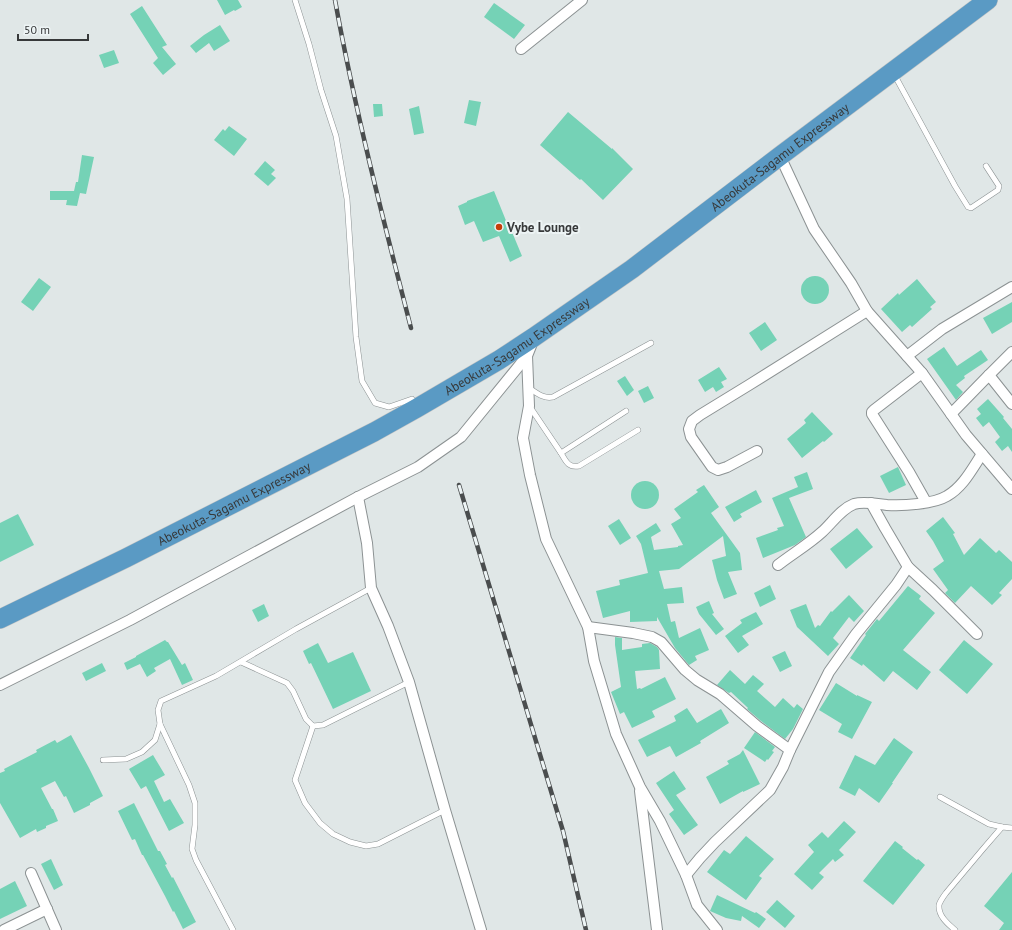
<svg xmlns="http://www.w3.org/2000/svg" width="1012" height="930" font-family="'PT Sans',sans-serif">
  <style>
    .building { fill: #75d2b6 }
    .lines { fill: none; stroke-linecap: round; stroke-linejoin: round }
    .lane-casing { stroke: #8c9293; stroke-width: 6 }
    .street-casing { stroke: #8c9293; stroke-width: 12 }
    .highway-casing { stroke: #c3c4c4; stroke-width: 20 }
    .lane { stroke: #fff; stroke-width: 5 }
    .street { stroke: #fff; stroke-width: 10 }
    .highway { stroke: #5a9ac4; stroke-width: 19 }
    .rail-casing { stroke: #4a4d4e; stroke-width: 4.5 }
    .rail { stroke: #edf4f5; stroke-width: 3; stroke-dasharray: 9; stroke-linecap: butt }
    .poi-dot { fill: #c63e09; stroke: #edf4f5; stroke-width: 1.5 }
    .labels { text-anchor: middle; stroke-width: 4; stroke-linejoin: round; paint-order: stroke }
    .street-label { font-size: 13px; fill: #37393a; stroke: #edf4f5 }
    .poi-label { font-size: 13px; font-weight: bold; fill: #37393a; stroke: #edf4f5; text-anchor: start }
  </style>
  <rect width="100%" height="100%" fill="#e0e7e7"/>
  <g class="building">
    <path d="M217 0H238L242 7 235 11 234 10 225 15Z"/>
    <path d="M494 3 525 25 514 39 484 17Z"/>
    <path d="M142 6 167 45 162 47 176 64 163 75 153 63 158 58 130 14Z"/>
    <path d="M220 25 230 41 214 51 209 43 196 53 190 46 204 35Z"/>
    <path d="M114 50 119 63 104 68 99 55Z"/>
    <path d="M469 100 481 102 476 126 464 123Z"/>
    <path d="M373 104H382L383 116 374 117Z"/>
    <path d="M419 106 424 133 414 135 409 109Z"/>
    <path d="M568 112 612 149V148L633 169 603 200 581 179 580 180 540 145Z"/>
    <path d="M229 126 247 139 234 156 214 140 223 129 225 131Z"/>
    <path d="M82 155 94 157 86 194 80 193 77 206 66 205 67 200H50V191H74L76 182H78Z"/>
    <path d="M265 161 275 170 271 174 276 178 268 186 254 174Z"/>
    <path d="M494 191 511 233 512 232 522 256 510 262 499 236 483 242 474 221 465 225 458 206 467 202V201Z"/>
    <circle cx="815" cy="290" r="14"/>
    <path d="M39 278 51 287 33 311 21 302Z"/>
    <path d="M917 279 936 302 930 307 932 309 912 327 910 325 902 332 881 309 898 293 899 295Z"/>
    <path d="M1012 302V322L992 334 983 318Z"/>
    <path d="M765 322 777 340 761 351 749 333Z"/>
    <path d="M944 347 957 366 981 350 988 360 964 376 965 378 956 385 963 392 956 400 927 359Z"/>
    <path d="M719 367 727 379 721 382 724 387 716 392 713 387 705 392 698 380Z"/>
    <path d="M625 376 634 390 627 396 617 381Z"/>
    <path d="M648 386 654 398 644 403 638 391Z"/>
    <path d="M988 399 1004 417 1003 418 1012 429V452L1008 446 1002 451 995 442 1000 437 989 422 983 427 976 418 981 414 977 409Z"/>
    <path d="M812 412 833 434 824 442 823 441 802 458 787 439 806 423 804 420Z"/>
    <path d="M898 467 906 485 889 493 880 476Z"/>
    <path d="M807 472 813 489 789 498 806 537 795 545 763 558 756 538 778 530 777 528 784 526 772 498 798 487 794 477Z"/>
    <circle cx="645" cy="495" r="14"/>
    <path d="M704 485 719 507 711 513 740 553 742 570 728 572 737 594 724 599 717 580 712 560 726 556 723 536 679 569 659 571 664 589 682 587 684 603 667 604 671 622 675 621 679 638 700 628 709 650 695 656 697 660 689 665 675 648 657 617V621L630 622V611L603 618 596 591 620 585 619 580 648 573 641 544 636 536 656 523 661 531 651 537 654 550 678 547V546L683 545 671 524 681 518 674 509 698 492 696 490Z"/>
    <path d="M756 490 762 502 740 514 742 517 734 522 725 507Z"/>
    <path d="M18 514 34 545 0 562V523Z"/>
    <path d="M943 517 955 533 953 534 964 555 980 538 996 553 999 550 1012 562V579L999 593 1002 595 992 605 971 586 955 603 945 593 948 590 933 569 944 561 933 541 926 531Z"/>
    <path d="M619 519 631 538 620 545 608 526Z"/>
    <path d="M857 528 873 547 846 569 830 549Z"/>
    <path d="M770 585 776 599 760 607 754 593Z"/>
    <path d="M908 586 921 596 919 599 935 613 903 650 931 672 917 690 893 671 884 682 863 664 862 666 850 658 866 635 865 634 877 619 879 621Z"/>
    <path d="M849 595 864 611 854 622 849 617 833 638 839 644 828 656 797 627 790 610 806 604 815 628 818 625 820 626 831 611 832 612Z"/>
    <path d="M709 601 714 613 712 614 724 629 716 635 699 614 696 607Z"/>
    <path d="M264 604 269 616 258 622 252 610Z"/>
    <path d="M756 612 763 624 742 636 749 645 738 653 725 636 742 623 740 620Z"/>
    <path d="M615 637 622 638V650L642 647V644L650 643 657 647 659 650 660 669 635 671 637 689 640 688 641 689 665 677 676 699 652 711 655 717 632 728 624 712 620 714 611 692 621 687 615 645Z"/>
    <path d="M165 640 167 642H168L182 665 185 663 193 680 182 685 170 659 154 668 156 671 147 677 140 664 127 670 124 663 136 657V656Z"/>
    <path d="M964 640 993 664 967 694 939 670Z"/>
    <path d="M318 643 328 663 353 652 371 691 333 709 311 663 309 664 303 651Z"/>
    <path d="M785 651 792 666 780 672 772 657Z"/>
    <path d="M102 663 106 671 86 681 82 673Z"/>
    <path d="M730 670 745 684 753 675 764 684 757 691 775 707 783 698 794 708 797 704 803 709 793 729 785 739 761 721 747 709 748 708 731 692 729 693 717 685Z"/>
    <path d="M836 683 857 696V695L872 702 852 739 838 732 842 724 819 710Z"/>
    <path d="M687 708 697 723 721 709 729 723 700 741 701 743 676 757 670 746 647 757 638 740 676 721 674 716Z"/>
    <path d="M755 732 775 747 772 751 774 752 768 760 767 759 765 762 744 748Z"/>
    <path d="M71 735 89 768 103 796 90 803V805L74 813 66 796 64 797 55 781 41 788 52 809H53L58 821 46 826V828L37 832 36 829 20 838 0 803V773L5 771 4 769 37 752 36 750 55 740 57 743Z"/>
    <path d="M894 738 913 752 892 783H893L879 803 859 788 855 796 839 788 855 755 875 765Z"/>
    <path d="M743 750 760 784 743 792V791L720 804 706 777 729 764 727 761 740 754Z"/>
    <path d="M153 755 165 775 154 781 164 802 170 799 184 823 169 831 146 786 141 789 129 769Z"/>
    <path d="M674 771 686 789 676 795 698 825 684 835 669 814 674 810 656 783Z"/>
    <path d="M134 803 158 851H160L167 864 165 865 172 878 173 877 196 922 183 929 174 911 173 912 165 896 143 855H142L135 839 132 840 118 811Z"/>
    <path d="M844 821 856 832 839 850 844 855 835 862 833 859 819 873 824 877 812 890 794 874 814 852 808 845 822 832 828 838Z"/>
    <path d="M746 836 774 859 759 876 762 878 746 900 707 872 724 850 730 854Z"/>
    <path d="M895 841 903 847 902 848 917 860 918 859 925 865 893 905 863 881Z"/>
    <path d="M51 859 63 885 54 890 41 864Z"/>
    <path d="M1012 872V930H999L1004 923 984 906Z"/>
    <path d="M15 881 27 906 0 919V889Z"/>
    <path d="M717 895 755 913 756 912 766 919 759 928 742 916 741 921 726 918 710 911Z"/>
    <path d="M777 900 795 916 785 928 766 912Z"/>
  </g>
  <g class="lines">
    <defs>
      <g id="lane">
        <path d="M295 0 309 44 321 90 336 136 347 199 356 337 362 381 375 403 389 407 412 399"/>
        <path d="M894 74 955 186 968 207 971 208 998 190 999 186 986 166"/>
        <path d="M529 388C537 393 543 399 553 397L651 343"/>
        <path d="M530 407 561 453 626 411"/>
        <path d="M561 453C566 461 568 468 579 466L638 430"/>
        <path d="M241 662 287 683 293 691 306 719 313 726 323 725 409 682"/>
        <path d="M313 726 295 780 305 803 320 823 333 834 350 842 366 846 378 844 445 810"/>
        <path d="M103 760 126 759 142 752 155 740 160 724"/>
        <path d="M940 797 989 824 1002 827 1012 828"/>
        <path d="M233 930 196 860 192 849 195 825V803L189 785 160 724 158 710 161 701 216 676 296 629 371 588"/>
        <path d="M955 930C948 924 938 916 939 905 940 901 943 897 946 893L983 849 1002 827"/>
      </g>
      <g id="street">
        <path d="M521 49 582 0"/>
        <path d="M780 156 814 229 851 283 867 311 907 356 922 373 966 435 1012 489"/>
        <path d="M527 356 529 406 523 438 530 475 546 539 588 627 594 661 616 734 640 787 660 821 686 875 697 905 717 930"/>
        <path d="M907 356 942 329 1012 287"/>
        <path d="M922 373 874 410 872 412V414L909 472 926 502"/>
        <path d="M989 375 1012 352"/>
        <path d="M951 414 989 375 1012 404"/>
        <path d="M757 451 727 467 718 470 712 467 691 437 689 429 692 421 700 415 749 385 867 311"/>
        <path d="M358 497 367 543 371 588 388 626 409 682 445 810 481 930"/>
        <path d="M871 503 885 528 908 567 933 590 977 634"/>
        <path d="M778 565C792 554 809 544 822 532 832 523 841 509 854 504 864 501 877 504 887 505 903 506 934 504 947 496 963 487 972 469 982 454"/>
        <path d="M588 627 633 633 652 637 661 642 685 670 697 680 720 694 757 726 790 750"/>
        <path d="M0 685 130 620 358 497 418 467 461 437 527 356 533 341"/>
        <path d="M640 791 657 930"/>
        <path d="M31 873 56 930"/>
        <path d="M686 875 700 858 715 842 770 790 783 767 790 750 829 672 856 634 896 585 908 567"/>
        <path d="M4 930 47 909"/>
      </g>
      <g id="highway">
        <path id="s1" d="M0 619 126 558 374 432 417 408 499 360 534 337 632 269 780 156 988 0"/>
      </g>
    </defs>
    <use href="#lane" class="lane-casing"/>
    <use href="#street" class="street-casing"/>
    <use href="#highway" class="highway-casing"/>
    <use href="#lane" class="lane"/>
    <use href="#street" class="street"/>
    <use href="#highway" class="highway"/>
    <defs>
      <g id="rail">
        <path d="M335 0C355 110 383 219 411 328"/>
        <path d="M459 485 563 831 586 930"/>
      </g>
    </defs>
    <use href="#rail" class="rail-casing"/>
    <use href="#rail" class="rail"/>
  </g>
  <circle class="poi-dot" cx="499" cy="227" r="4"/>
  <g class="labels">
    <g class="street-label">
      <text dy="5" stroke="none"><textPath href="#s1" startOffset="909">Abeokuta-Sagamu Expressway</textPath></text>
      <text dy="5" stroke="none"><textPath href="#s1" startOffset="585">Abeokuta-Sagamu Expressway</textPath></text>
      <text dy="5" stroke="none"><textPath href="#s1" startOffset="261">Abeokuta-Sagamu Expressway</textPath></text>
    </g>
    <g class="poi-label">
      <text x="507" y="232">Vybe Lounge</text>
    </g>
  </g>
  <path d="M18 34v6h70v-6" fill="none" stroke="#37393a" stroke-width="2"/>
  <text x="24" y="34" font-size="12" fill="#37393a" stroke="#edf4f5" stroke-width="3" paint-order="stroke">50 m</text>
</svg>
